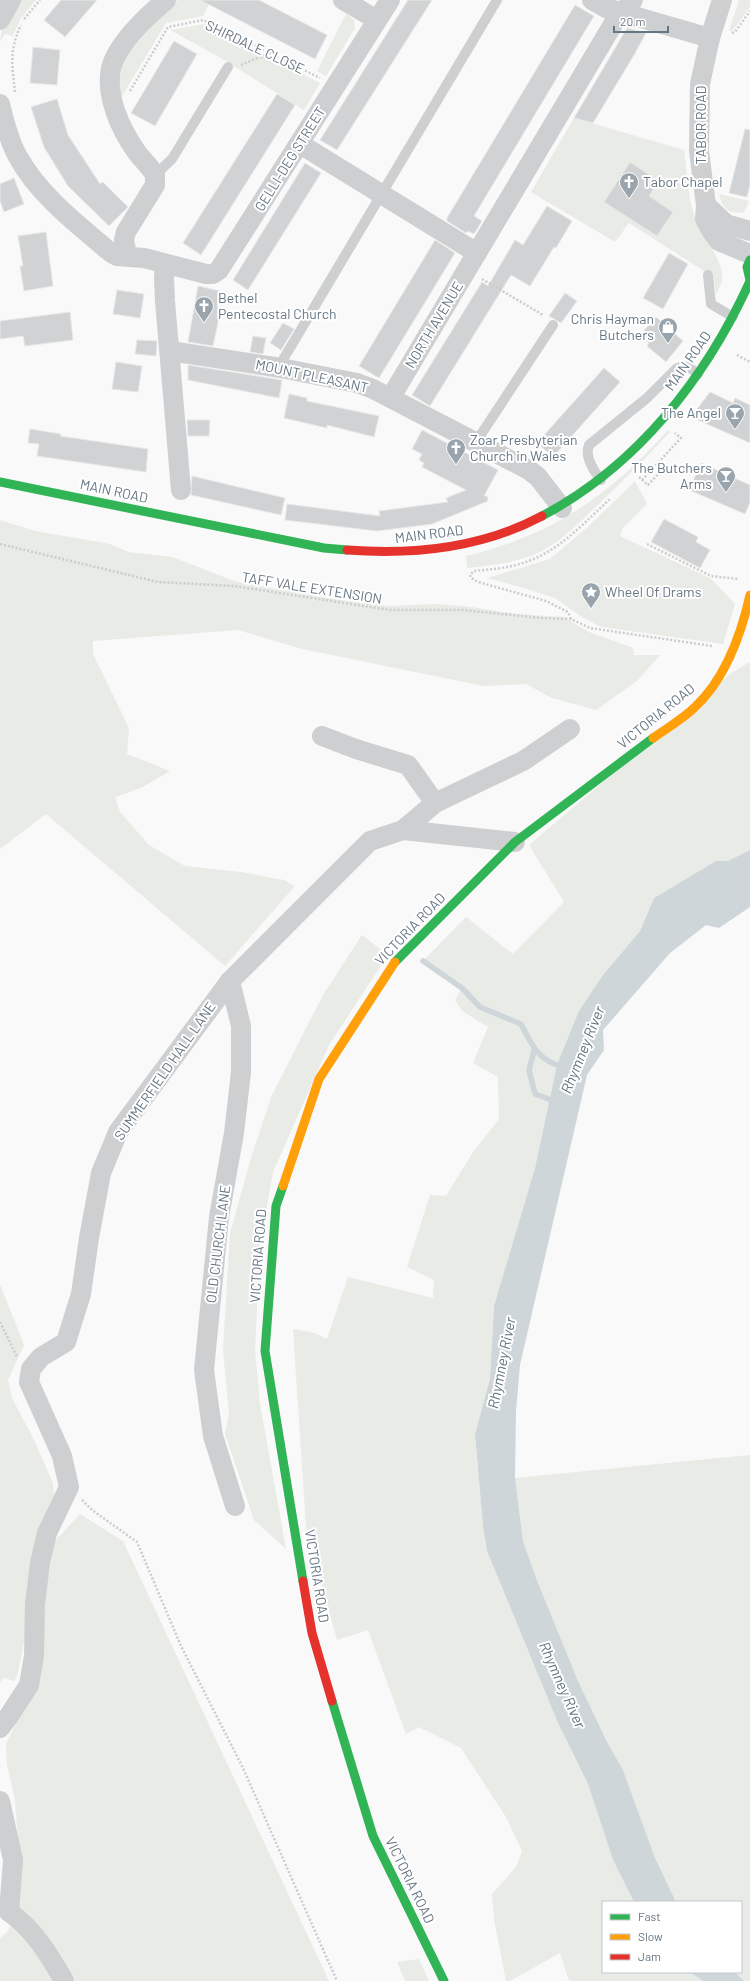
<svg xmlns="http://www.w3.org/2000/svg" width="750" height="1981" font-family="Barlow,sans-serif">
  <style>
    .green { fill: #e8ebe6 }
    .water { fill: #ced6d9 }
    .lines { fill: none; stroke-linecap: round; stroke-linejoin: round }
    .stream { stroke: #ced6d9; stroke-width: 5.5 }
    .building { fill: #d0d2d3; stroke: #e8e8e8 }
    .path { stroke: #cbcccd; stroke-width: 2.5; stroke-dasharray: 2 2; stroke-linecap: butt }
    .lane { stroke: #cecfd0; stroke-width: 10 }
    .street { stroke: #cecfd0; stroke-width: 20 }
    .fast { stroke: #30b455; stroke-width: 9 }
    .slow { stroke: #ff9f0a; stroke-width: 9 }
    .jam { stroke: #e5322d; stroke-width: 9 }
    .labels { text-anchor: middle; stroke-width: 4; stroke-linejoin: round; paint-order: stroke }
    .street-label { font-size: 14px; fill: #657683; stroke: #fff }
    .poi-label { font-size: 14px; fill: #657683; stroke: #fff; text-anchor: start }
    .water-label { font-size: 15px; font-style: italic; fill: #60757c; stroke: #fff }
  </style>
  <rect width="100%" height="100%" fill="#f9f9f9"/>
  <g class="green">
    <path d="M17 0H36L21 18 12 37 10 35 5 34 0 42 3 24Z"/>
    <path d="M178 0H211L203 16 166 23 121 98 119 95V71L123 58 169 7Z"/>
    <path d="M739 0H750V7L733 30 729 31Z"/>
    <path d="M346 14 354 20 355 28 326 76 317 71Z"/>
    <path d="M205 24 320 83 304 110 219 57 170 30Z"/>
    <path d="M574 118 684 150C687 171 687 194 694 214 700 233 726 263 722 281 721 285 718 290 716 295L713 272 704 271 629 223 615 242 531 192Z"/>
    <path d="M719 194 749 201 744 212C729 215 722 208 719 194Z"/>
    <path d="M668 430 670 432C648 456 625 479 602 501 581 521 560 544 533 555 511 563 490 566 467 568L466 556C553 535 609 496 668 430Z"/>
    <path d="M635 481 647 504 623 528 620 536 710 578 735 604 723 644 601 627 580 616 555 598 527 589 487 578 550 559 590 525Z"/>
    <path d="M0 520 35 531 110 544 128 552 172 557 237 582 333 599 390 606 434 604 465 606 517 614 563 617 589 632 633 648 634 655H660L638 680 596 710 552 698 526 684 484 686 302 649 238 630 93 641V654L129 728 127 754 170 771 141 788 115 797 120 812 149 845 185 866 241 872 284 880 295 886 225 966 46 814 0 849Z"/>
    <path d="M750 662V850L728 861H716L654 898 640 931 603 975 557 1065 535 1168 494 1306 490 1379 475 1434 483 1526 487 1551 558 1723 588 1784 613 1860 634 1902H603V1972H690L703 1981H569L560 1953 510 1981H506L494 1919 492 1894 516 1867 522 1851 506 1817 461 1748 419 1727 406 1734 368 1630 337 1640 306 1527 293 1329 315 1333 327 1339 348 1277 433 1298 434 1280 407 1267 430 1195 446 1196 473 1152 499 1119 498 1077 473 1063 488 1027 462 1011 455 1000 462 988 423 961 466 917 513 954 564 902 529 845 733 672Z"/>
    <path d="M362 935 388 955 329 1045 273 1172 260 1247 255 1350 260 1404 286 1549 254 1520 225 1434 229 1414 223 1350 230 1233 251 1158 272 1095 323 995Z"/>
    <path d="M0 1284 24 1345 8 1380 12 1398 34 1440 53 1483 54 1494 37 1533 29 1618 17 1677 14 1681 4 1678 0 1682Z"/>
    <path d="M750 1455V1981H744L735 1972H741V1902H676L655 1858 623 1770 607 1742 578 1681 536 1578 523 1541 515 1478Z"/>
    <path d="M80 1514 123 1541 329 1981H75L52 1944 18 1909 19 1857 15 1800 7 1765 6 1744 22 1711 55 1541Z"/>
    <path d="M14 1919 56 1981H0V1939L7 1932Z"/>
    <path d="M419 1959 429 1981H405L397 1962Z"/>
  </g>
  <g class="water">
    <path d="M750 850V907L719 928 706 925 670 953 603 1030 604 1050 587 1075 520 1365 516 1411 515 1478 523 1541 536 1578 578 1681 607 1742 623 1770 655 1858 676 1902H634L613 1860 588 1784 558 1723 487 1551 483 1526 475 1434 490 1379 494 1306 535 1168 557 1065 579 1011 603 975 640 931 654 898 716 861H728Z"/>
    <path d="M690 1972H735L744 1981H703Z"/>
  </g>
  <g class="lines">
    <g class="stream">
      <path d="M423 961 462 988 480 1007 521 1024C532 1045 538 1061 564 1067"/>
      <path d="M534 1051 529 1070 535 1094 554 1101"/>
    </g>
  </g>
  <g class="building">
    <path d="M61 0H97L65 37 44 20Z"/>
    <path d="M200 0H259L327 35 315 59Z"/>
    <path d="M408 0H432L337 150 320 140Z"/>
    <path d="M575 5 594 16 474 216 482 221 474 234 468 231 466 233 447 221V218Z"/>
    <path d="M627 28 646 33 634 55 593 123 574 118Z"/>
    <path d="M174 41 197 54 155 126 131 113Z"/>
    <path d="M33 47 60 50 57 85 30 83Z"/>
    <path d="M277 94 295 105 201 255 183 243Z"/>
    <path d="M57 99 68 135 100 184 103 182 128 207 109 226 68 186 44 147 31 107Z"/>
    <path d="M745 129 750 130V185L747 197 729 193Z"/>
    <path d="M630 162 659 181 649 196 673 212 657 236 604 202Z"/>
    <path d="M305 163 321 173 248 290 233 280Z"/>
    <path d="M14 178 24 204 4 212 0 201V184Z"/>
    <path d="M547 206 572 221 556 248 554 247 530 286 511 275 430 406 412 395 482 282 488 286 515 240 523 245Z"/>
    <path d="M46 232 53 286 24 291 20 266H23L18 236Z"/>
    <path d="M435 240 455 253 379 378 359 366Z"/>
    <path d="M669 253 688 264 663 309 643 298Z"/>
    <path d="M198 286 220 291 217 307 221 308 213 346 188 342Z"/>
    <path d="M117 290 144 294 140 318 113 314Z"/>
    <path d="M565 293 577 301 561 323 549 316Z"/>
    <path d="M70 312 73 340 25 346 23 336 0 339V321Z"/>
    <path d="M656 317 683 341 666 362 647 346 649 343 640 335Z"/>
    <path d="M283 323 294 329 281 350 270 343Z"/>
    <path d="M253 336 266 338 263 354 250 352Z"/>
    <path d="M137 340 157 341 156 356 135 354Z"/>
    <path d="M116 362 142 366 138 392 112 389Z"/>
    <path d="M188 365 282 380 279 398 188 380Z"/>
    <path d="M604 368 620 382 553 457 537 443Z"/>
    <path d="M710 392 733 403 735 398 750 405V443L691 417Z"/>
    <path d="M289 394 307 398V401L379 416 374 437 327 425V428L284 418Z"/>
    <path d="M187 420H210L209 436H188Z"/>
    <path d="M30 429 61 434 60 436 148 449 146 472 37 456 39 444 28 443Z"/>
    <path d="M422 430 498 470 484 496H487L488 501 432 524 377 531 285 520 287 504 380 516 379 511 448 502 446 498 466 490 422 467 424 463 419 460 422 454 412 449Z"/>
    <path d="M701 463 750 485V502L745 514 689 490Z"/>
    <path d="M192 476 285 498 281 515 191 495Z"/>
    <path d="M664 519 698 537 696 542 710 550 700 568 651 542Z"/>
  </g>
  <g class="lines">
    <g class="path">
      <path d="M24 19 40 0"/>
      <path d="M732 33 735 32 750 11"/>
      <path d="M241 65 270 53"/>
      <path d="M130 91 168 27 203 20 320 78"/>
      <path d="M15 92C12 65 9 51 21 25"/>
      <path d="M482 279 543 315"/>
      <path d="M737 355 750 362"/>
      <path d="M639 477 648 485 660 472 679 471"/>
      <path d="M642 480 681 438 675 433"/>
      <path d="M0 544 158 582 234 586 390 610H463L541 618 571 619 590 628 712 646"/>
      <path d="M647 544 711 576 738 579"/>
      <path d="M571 619 568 612 546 601 478 582 471 578 470 575 474 571C493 569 513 568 531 560 562 548 586 521 610 499"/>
      <path d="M0 1322 17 1357"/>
      <path d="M82 1500 92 1510 137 1542 181 1646 243 1768 337 1981"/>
    </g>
    <g class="lane">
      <path d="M155 175 172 159 228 67"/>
      <path d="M708 275 711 304 733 317"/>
      <path d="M281 368 284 358 497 0"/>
      <path d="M476 442 553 325"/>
      <path d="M601 480C594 471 584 457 589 445L647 398 676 369C685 363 690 368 698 374"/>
    </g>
    <g class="street">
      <path d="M343 0 377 20"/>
      <path d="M592 0 606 8 710 38"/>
      <path d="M722 0 710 38 700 84 699 151 706 205 705 219 711 230 719 241 750 254"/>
      <path d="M0 20 11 0"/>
      <path d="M0 104C4 121 9 141 18 157 40 196 76 223 110 252L117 256 144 258 206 274H213L219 270 390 0"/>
      <path d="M300 144 477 253"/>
      <path d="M706 205 726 224 750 231"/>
      <path d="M127 255 124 240 126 232 155 185V175C150 166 142 160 136 151 121 130 105 96 111 68 117 44 147 16 166 0"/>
      <path d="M165 264 164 278 165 301 181 490"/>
      <path d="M170 351 281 368 357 383 373 389 529 470 538 477 562 508"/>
      <path d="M391 397 615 21 633 0"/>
      <path d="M322 736 356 749 408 765 435 803 403 830"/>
      <path d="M435 803 523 761 570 729"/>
      <path d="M230 981 241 1026V1072L234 1133 219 1217 204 1370 213 1436 235 1506"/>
      <path d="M0 1728 9 1716 29 1685 34 1656 35 1604 40 1563 47 1533 69 1487 62 1456 29 1382 31 1369 41 1357 66 1342 81 1294 89 1238 101 1173 118 1132 230 981 370 841 403 830 515 842"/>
      <path d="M0 1801 13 1860 9 1912C33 1928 50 1956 64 1981"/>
    </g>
    <g class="fast">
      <path d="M750 260 747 267 750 280"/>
      <path d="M0 482 324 548 347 550"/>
      <path d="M542 516C637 466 706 378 750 281"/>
      <path d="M395 962 515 842 653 738"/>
      <path d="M283 1186 276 1206 265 1351 303 1581"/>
      <path d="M332 1701 373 1836 444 1981"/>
    </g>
    <g class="slow">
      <path d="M653 738C667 728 683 719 695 707 726 678 741 635 750 595"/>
      <path d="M283 1186 319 1079 395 962"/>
    </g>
    <g class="jam">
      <path d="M347 550C413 555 482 548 542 516"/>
      <path d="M303 1581 312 1633 332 1701"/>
    </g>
  </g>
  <defs>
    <symbol id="church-pin" viewBox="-11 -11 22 30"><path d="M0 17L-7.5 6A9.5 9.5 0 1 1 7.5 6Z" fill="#99a4ac" stroke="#fff"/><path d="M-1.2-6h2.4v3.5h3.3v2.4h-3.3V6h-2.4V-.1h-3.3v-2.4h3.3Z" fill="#fff"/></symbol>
    <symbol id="shop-pin" viewBox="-11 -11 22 30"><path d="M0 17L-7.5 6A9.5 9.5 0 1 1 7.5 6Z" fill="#99a4ac" stroke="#fff"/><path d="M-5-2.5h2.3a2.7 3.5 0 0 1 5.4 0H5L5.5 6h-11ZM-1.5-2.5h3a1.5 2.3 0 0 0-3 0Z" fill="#fff"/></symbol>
    <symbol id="bar-pin" viewBox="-11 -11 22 30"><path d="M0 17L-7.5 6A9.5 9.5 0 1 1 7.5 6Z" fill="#99a4ac" stroke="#fff"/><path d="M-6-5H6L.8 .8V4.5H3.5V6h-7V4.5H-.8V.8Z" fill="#fff"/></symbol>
    <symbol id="sight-pin" viewBox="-11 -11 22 30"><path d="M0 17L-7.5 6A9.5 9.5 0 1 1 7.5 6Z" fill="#99a4ac" stroke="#fff"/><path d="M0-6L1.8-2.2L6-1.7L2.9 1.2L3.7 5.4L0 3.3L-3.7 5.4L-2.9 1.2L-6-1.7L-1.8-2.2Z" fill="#fff"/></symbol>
  </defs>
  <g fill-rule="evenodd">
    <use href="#church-pin" x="618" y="171" width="22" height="30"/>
    <use href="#church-pin" x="193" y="295" width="22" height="30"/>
    <use href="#shop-pin" x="657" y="316" width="22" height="30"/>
    <use href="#bar-pin" x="724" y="402" width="22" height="30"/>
    <use href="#church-pin" x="445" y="437" width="22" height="30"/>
    <use href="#bar-pin" x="715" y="465" width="22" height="30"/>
    <use href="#sight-pin" x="580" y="581" width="22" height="30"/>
  </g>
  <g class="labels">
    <g class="street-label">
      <text transform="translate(255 47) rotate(25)" y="5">SHIRDALE CLOSE</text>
      <text transform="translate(701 125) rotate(-90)" y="5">TABOR ROAD</text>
      <text transform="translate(290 159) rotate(-58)" y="5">GELLI-DEG STREET</text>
      <text transform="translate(434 325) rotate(-59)" y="5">NORTH AVENUE</text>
      <text transform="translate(688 361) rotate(-55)" y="5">MAIN ROAD</text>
      <text transform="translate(312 376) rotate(12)" y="5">MOUNT PLEASANT</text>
      <text transform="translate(114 491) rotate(12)" y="5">MAIN ROAD</text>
      <text transform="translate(429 534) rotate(-7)" y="5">MAIN ROAD</text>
      <text transform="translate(312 588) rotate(9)" y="5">TAFF VALE EXTENSION</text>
      <text transform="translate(656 716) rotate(-39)" y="5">VICTORIA ROAD</text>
      <text transform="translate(410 929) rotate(-46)" y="5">VICTORIA ROAD</text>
      <text transform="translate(165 1071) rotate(-55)" y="5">SUMMERFIELD HALL LANE</text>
      <text transform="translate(218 1244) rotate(-83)" y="5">OLD CHURCH LANE</text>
      <text transform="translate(258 1256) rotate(-86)" y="5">VICTORIA ROAD</text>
      <text transform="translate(317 1576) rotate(81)" y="5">VICTORIA ROAD</text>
      <text transform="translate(410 1880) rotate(64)" y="5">VICTORIA ROAD</text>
    </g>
    <g class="poi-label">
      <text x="643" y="187">Tabor Chapel</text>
      <text x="218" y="303">Bethel<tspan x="218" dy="16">Pentecostal Church</tspan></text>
      <text x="654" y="324" text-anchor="end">Chris Hayman<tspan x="654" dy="16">Butchers</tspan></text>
      <text x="721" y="418" text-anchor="end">The Angel</text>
      <text x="470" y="445">Zoar Presbyterian<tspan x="470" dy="16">Church in Wales</tspan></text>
      <text x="712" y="473" text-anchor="end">The Butchers<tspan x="712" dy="16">Arms</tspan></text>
      <text x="605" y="597">Wheel Of Drams</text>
    </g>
    <g class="water-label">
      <text transform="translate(583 1050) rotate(-68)" y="5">Rhymney River</text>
      <text transform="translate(502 1363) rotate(-79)" y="5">Rhymney River</text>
      <text transform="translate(562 1685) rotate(66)" y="5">Rhymney River</text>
    </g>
  </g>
  <rect x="602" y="1901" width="140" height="72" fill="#ffffff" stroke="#c1c8cd"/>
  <rect x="610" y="1914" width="20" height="6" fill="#30b455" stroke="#c1c8cd"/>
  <text x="638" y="1921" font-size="12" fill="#657683">Fast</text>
  <rect x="610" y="1934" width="20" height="6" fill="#ff9f0a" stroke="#c1c8cd"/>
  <text x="638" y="1941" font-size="12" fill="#657683">Slow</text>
  <rect x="610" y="1954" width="20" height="6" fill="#e5322d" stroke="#c1c8cd"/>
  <text x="638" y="1961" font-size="12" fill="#657683">Jam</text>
  <path d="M614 26v6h54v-6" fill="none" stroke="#657683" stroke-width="2"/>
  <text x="620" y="26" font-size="12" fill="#657683" stroke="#ffffff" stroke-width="3" paint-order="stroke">20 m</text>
</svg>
